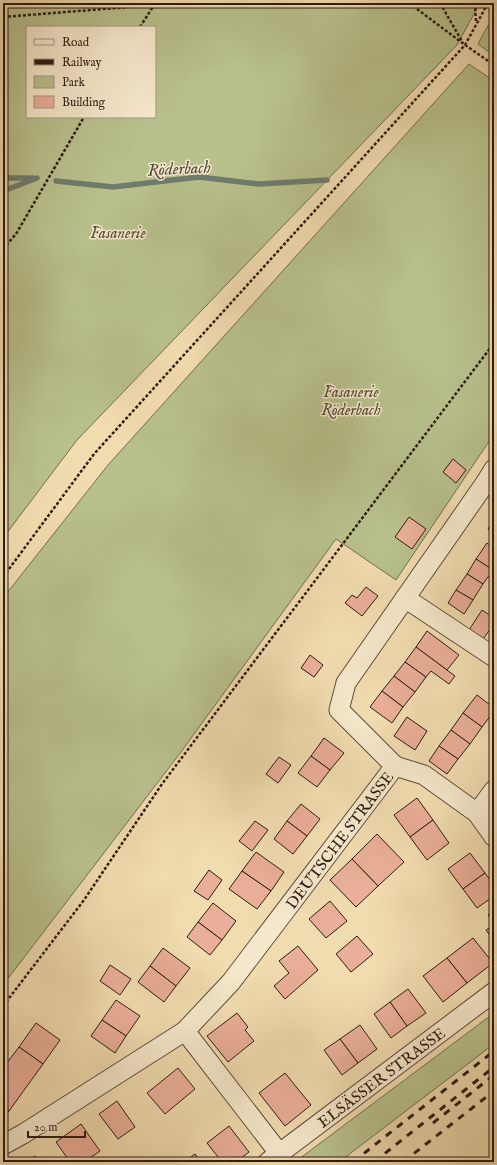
<svg xmlns="http://www.w3.org/2000/svg" width="497" height="1165" font-family="'IM FELL English',serif">
  <style>
    .green { fill: #b8c18d; stroke: #726e50; fill-rule: evenodd }
    .lines { fill: none; stroke-linecap: round; stroke-linejoin: round }
    .stream { stroke: #6f7c6e; stroke-width: 5.5 }
    .building { fill: #eaaf98; stroke: #2d1b12 }
    .minor-casing { stroke: #5e4b3a; stroke-width: 21 }
    .path { stroke: #2d1b12; stroke-width: 2.5; stroke-dasharray: 3 2; stroke-linecap: butt }
    .minor { stroke: #f6e8cc; stroke-width: 19 }
    .rail { stroke: #2d1b12; stroke-width: 3; stroke-dasharray: 7 7; stroke-linecap: butt }
    .labels { text-anchor: middle; stroke-width: 3; stroke-linejoin: round; paint-order: stroke }
    .park-label { font-size: 16px; font-style: italic; fill: #574d37; stroke: #f6e8cc }
    .street-label { font-size: 16px; fill: #2d1b12; stroke: #f6e8cc }
    .water-label { font-size: 17px; font-style: italic; fill: #4e4b40; stroke: #f6e8cc }
  </style>
  <rect width="100%" height="100%" fill="#f1dcb0"/>
  <filter id="stains"><feTurbulence type="fractalNoise" baseFrequency=".005" numOctaves="4"/><feColorMatrix values="0 0 0 0 .2 0 0 0 0 .09 0 0 0 0 .02 0 0 0 .5 -.17"/></filter>
  <radialGradient id="worn" r=".72"><stop offset=".6" stop-color="#630" stop-opacity="0"/><stop offset="1" stop-color="#630" stop-opacity=".3"/></radialGradient>
  <g class="green">
    <path d="M3 3H480L457 45 77 440 3 538ZM27 27H155V117H27Z"/>
    <path d="M494 14V56L478 44Z"/>
    <path d="M469 64 494 81V434L396 580 336 539 181 752 3 985V598L108 465Z"/>
    <path d="M494 1013V1044L339 1162H295Z"/>
  </g>
  <g class="lines">
    <g class="stream">
      <path d="M3 178H33"/>
      <path d="M56 181 113 187 199 177 259 184 327 180"/>
      <path d="M3 191 37 178"/>
    </g>
  </g>
  <g class="building">
    <path d="M453 459 466 470 456 483 443 472Z"/>
    <path d="M409 517 426 529 412 549 395 537Z"/>
    <path d="M494 519V533L488 529Z"/>
    <path d="M494 537V548L489 545Z"/>
    <path d="M487 543 494 548V567L493 570 476 559Z"/>
    <path d="M476 559 493 570 483 584 467 574Z"/>
    <path d="M467 574 483 584 473 600 456 590Z"/>
    <path d="M366 587 378 596 362 616 345 603 352 595 357 598Z"/>
    <path d="M456 590 473 600 464 614 448 603Z"/>
    <path d="M482 610 494 618V624L483 639 469 630Z"/>
    <path d="M427 631 459 655 447 670 416 647Z"/>
    <path d="M494 637V645L490 642Z"/>
    <path d="M416 647 455 676 449 684 431 671 426 677 405 662Z"/>
    <path d="M310 655 323 665 314 677 301 668Z"/>
    <path d="M405 662 426 677 415 692 394 676Z"/>
    <path d="M394 676 415 692 403 707 382 691Z"/>
    <path d="M382 691 403 707 392 723 370 707Z"/>
    <path d="M477 695 494 708V711L482 727 463 713Z"/>
    <path d="M463 713 482 727 470 744 451 730Z"/>
    <path d="M407 717 427 731 415 750 394 736Z"/>
    <path d="M451 730 470 744 458 759 439 746Z"/>
    <path d="M324 738 344 753 330 770 311 756Z"/>
    <path d="M439 746 458 759 447 774 429 761Z"/>
    <path d="M311 756 330 770 317 787 298 773Z"/>
    <path d="M279 757 291 765 278 783 266 774Z"/>
    <path d="M417 798 433 820 410 837 394 815Z"/>
    <path d="M301 804 320 819 307 836 287 821Z"/>
    <path d="M433 820 449 843 427 860 410 837Z"/>
    <path d="M255 821 268 830 252 851 239 841Z"/>
    <path d="M287 821 307 836 293 854 274 839Z"/>
    <path d="M377 834 404 862 378 886 352 859Z"/>
    <path d="M256 852 284 872 271 891 242 871Z"/>
    <path d="M470 853 485 873 463 889 448 869Z"/>
    <path d="M352 859 378 886 356 907 330 880Z"/>
    <path d="M209 870 222 880 208 900 194 891Z"/>
    <path d="M242 871 271 891 257 909 229 889Z"/>
    <path d="M485 873 494 885V896L477 908 463 889Z"/>
    <path d="M330 901 347 921 326 938 309 919Z"/>
    <path d="M213 903 236 921 222 940 198 922Z"/>
    <path d="M494 911V924L488 915Z"/>
    <path d="M198 922 222 940 210 955 187 937Z"/>
    <path d="M494 925V941L486 930Z"/>
    <path d="M357 936 373 954 351 972 336 954Z"/>
    <path d="M473 938 493 963 467 983 447 958Z"/>
    <path d="M298 946 318 970 285 999 274 986 289 973 279 961Z"/>
    <path d="M163 948 190 968 176 986 150 966Z"/>
    <path d="M447 958 467 983 443 1002 423 976Z"/>
    <path d="M110 965 131 979 120 995 100 981Z"/>
    <path d="M150 966 176 986 164 1002 138 982Z"/>
    <path d="M408 989 426 1013 407 1026 390 1002Z"/>
    <path d="M116 1000 140 1016 126 1036 102 1020Z"/>
    <path d="M390 1002 407 1026 391 1038 374 1014Z"/>
    <path d="M237 1013 248 1027 245 1030 254 1041 228 1062 207 1036Z"/>
    <path d="M102 1020 126 1036 115 1053 91 1036Z"/>
    <path d="M36 1023 60 1040 43 1064 19 1047Z"/>
    <path d="M360 1025 377 1049 358 1063 340 1039Z"/>
    <path d="M340 1039 358 1063 342 1075 324 1050Z"/>
    <path d="M19 1047 43 1064 9 1111 3 1107V1068Z"/>
    <path d="M178 1068 195 1089 165 1114 147 1093Z"/>
    <path d="M285 1073 311 1105 285 1126 259 1093Z"/>
    <path d="M117 1101 135 1127 118 1139 99 1114Z"/>
    <path d="M3 1107 9 1111 3 1119Z"/>
    <path d="M81 1124 100 1151 84 1162H70L56 1142Z"/>
    <path d="M229 1126 249 1152 236 1162H222L207 1143Z"/>
    <path d="M195 1154 201 1162H184Z"/>
    <path d="M35 1156 38 1162H25Z"/>
  </g>
  <g class="lines">
    <defs>
      <g id="minor">
        <path d="M405 598 494 657"/>
        <path d="M395 766 424 775 477 813 494 837"/>
        <path d="M477 813 494 790"/>
        <path d="M185 1031 279 1153"/>
        <path d="M3 1145 23 1134 185 1031 231 982 395 766 339 710 346 683 486 482 494 469"/>
        <path d="M268 1162 494 992"/>
      </g>
    </defs>
    <use href="#minor" class="minor-casing"/>
    <g class="path">
      <path d="M409 3 465 45 494 65"/>
      <path d="M440 3 463 43"/>
      <path d="M475 3 476 23"/>
      <path d="M3 11 10 3"/>
      <path d="M3 17 154 5 164 3"/>
      <path d="M140 27 154 5V3"/>
      <path d="M3 249 16 234 84 117"/>
      <path d="M3 577 94 454 465 45 488 3"/>
      <path d="M3 1006 84 900 162 784 494 343"/>
    </g>
    <use href="#minor" class="minor"/>
    <g class="rail">
      <path d="M433 1123 494 1075"/>
      <path d="M353 1162 494 1051"/>
      <path d="M374 1162 494 1067"/>
      <path d="M403 1162 494 1091"/>
    </g>
  </g>
  <g class="labels">
    <g class="park-label">
      <text x="118" y="238">Fasanerie</text>
      <text x="351" y="397">Fasanerie<tspan x="351" dy="18">Röderbach</tspan></text>
    </g>
    <g class="street-label">
      <text transform="translate(339 840) rotate(-53)" y="6">DEUTSCHE STRASSE</text>
      <text transform="translate(381 1077) rotate(-37)" y="6">ELSÄSSER STRASSE</text>
    </g>
    <g class="water-label">
      <text transform="translate(179 168) rotate(-3)" y="6">Röderbach</text>
    </g>
  </g>
  <rect width="497" height="1165" fill="none" stroke="#f1dcb0" stroke-width="16"/>
  <rect x="4" y="4" width="489" height="1157" fill="none" stroke="#2d1b12" stroke-width="2"/>
  <rect x="8" y="8" width="481" height="1149" fill="none" stroke="#2d1b12"/>
  <rect x="26" y="26" width="130" height="92" fill="#f6e8cc" stroke="#a69682"/>
  <rect x="34" y="39" width="20" height="6" fill="#f6e8cc" stroke="#a69682"/>
  <text x="62" y="46" font-size="12" fill="#2d1b12">Road</text>
  <rect x="34" y="59" width="20" height="6" fill="#2d1b12" stroke="#a69682"/>
  <text x="62" y="66" font-size="12" fill="#2d1b12">Railway</text>
  <rect x="34" y="76" width="20" height="12" fill="#b8c18d" stroke="#a69682"/>
  <text x="62" y="86" font-size="12" fill="#2d1b12">Park</text>
  <rect x="34" y="96" width="20" height="12" fill="#eaaf98" stroke="#a69682"/>
  <text x="62" y="106" font-size="12" fill="#2d1b12">Building</text>
  <path d="M28 1131v6h57v-6" fill="none" stroke="#2d1b12" stroke-width="2"/>
  <text x="34" y="1131" font-size="12" fill="#2d1b12" stroke="#f6e8cc" stroke-width="3" paint-order="stroke">20 m</text>
  <rect width="100%" height="100%" filter="url(#stains)"/>
  <rect width="100%" height="100%" fill="url(#worn)"/>
</svg>
